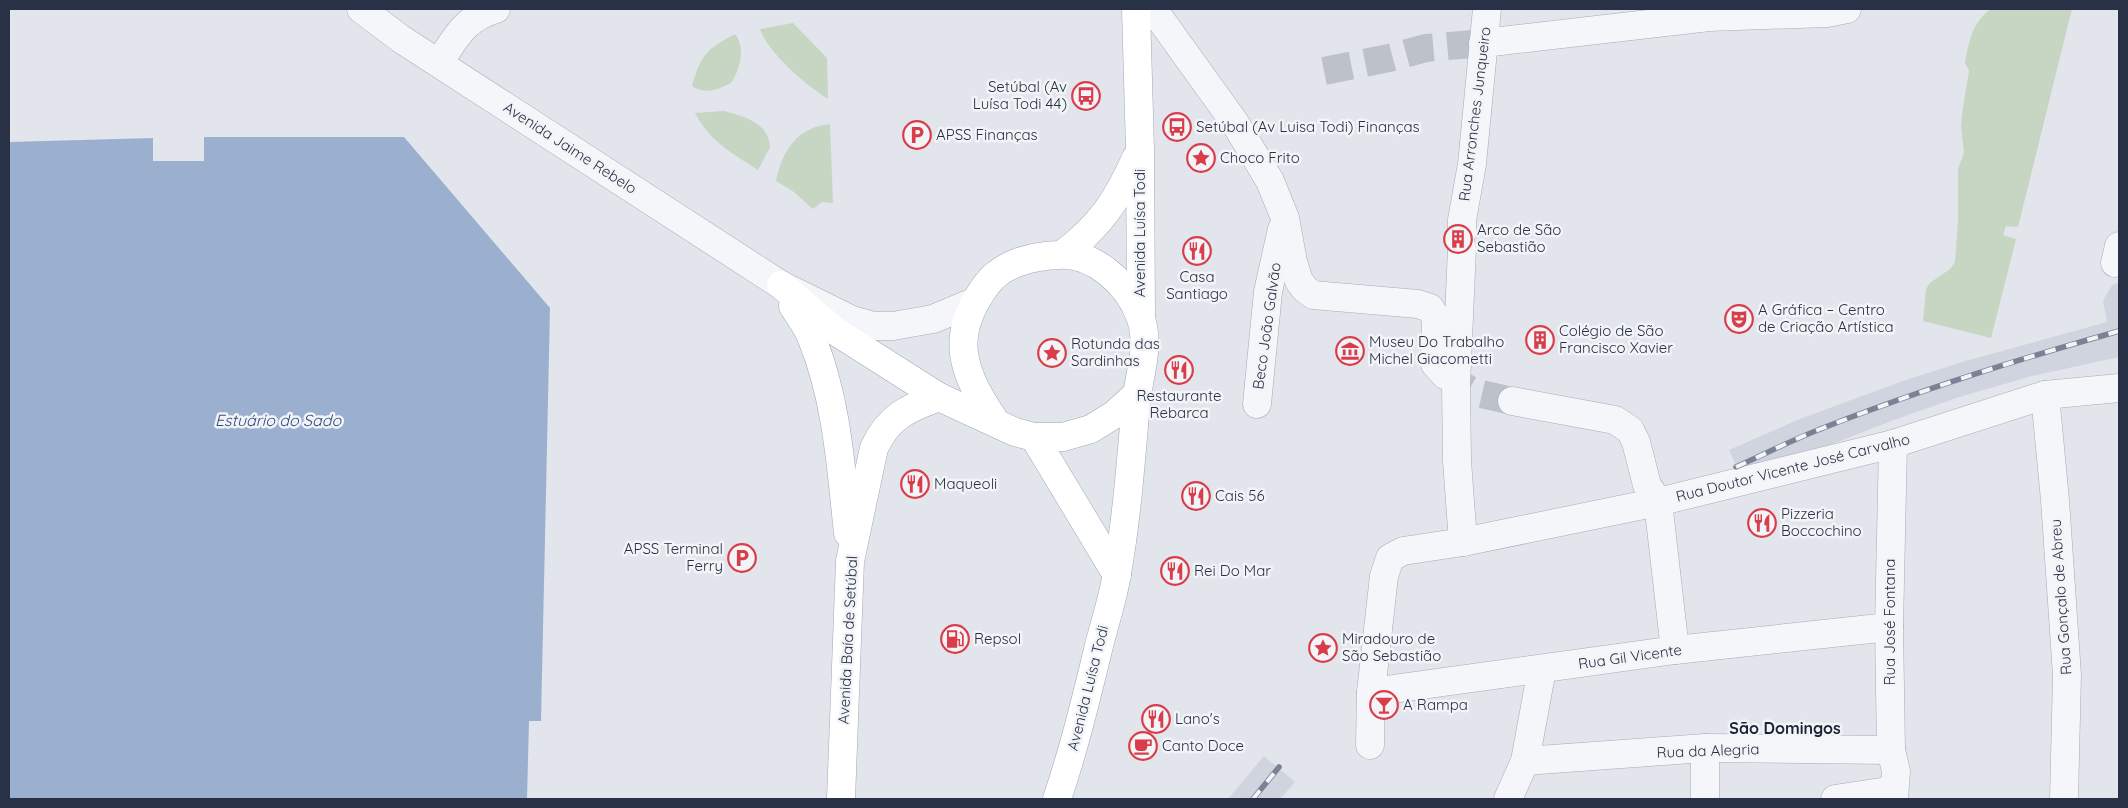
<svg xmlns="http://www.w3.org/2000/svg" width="2128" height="808" font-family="Quicksand,sans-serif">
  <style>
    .built { fill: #cfd4de }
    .green { fill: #c6d6c2 }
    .water { fill: #9ab0ce }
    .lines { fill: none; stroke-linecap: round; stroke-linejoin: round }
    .minor-tunnel { stroke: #bdc1ca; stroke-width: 28; stroke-dasharray: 28 14; stroke-linecap: butt }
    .minor-casing { stroke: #a6abb6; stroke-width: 29 }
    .major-casing { stroke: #a0a8b8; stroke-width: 29 }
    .minor { stroke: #f5f6f9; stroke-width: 28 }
    .major { stroke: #fff; stroke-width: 28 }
    .rail-casing { stroke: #7a8396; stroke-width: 5.5 }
    .rail { stroke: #f2f4f8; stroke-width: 4; stroke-dasharray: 11; stroke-linecap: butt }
    .labels { text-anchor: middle; stroke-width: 5; stroke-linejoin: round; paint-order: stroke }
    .poi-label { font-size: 15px; fill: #283145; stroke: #f2f4f8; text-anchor: start }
    .street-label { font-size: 15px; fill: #283145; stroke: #f2f4f8 }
    .water-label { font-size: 16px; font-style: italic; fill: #2e4c7d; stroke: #f2f4f8 }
    .neighbourhood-label { font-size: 16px; font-weight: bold; fill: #1a2236; stroke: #f2f4f8 }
  </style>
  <rect width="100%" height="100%" fill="#e2e5eb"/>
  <g class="built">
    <path d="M2119 283V357L2032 376 1956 398 1894 420 1814 451 1744 483 1729 450 1800 419 1900 382 1962 362 2107 322 2103 301 2112 285Z"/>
    <path d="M1264 756 1295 782 1280 799H1228Z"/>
  </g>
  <g class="green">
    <path d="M1991 9H2072L2018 227 2006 226 2003 235 2016 239 1991 338 1923 321 1926 289 1930 283 1950 269 1955 262 1958 221V169L1964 153 1961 126 1963 107 1969 71 1965 63C1969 42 1972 22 1991 9Z"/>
    <path d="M793 23 827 58 828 99C807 86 768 53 760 29Z"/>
    <path d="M735 34C746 47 740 70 731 83 717 90 705 95 692 86 701 54 707 49 735 34Z"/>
    <path d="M724 111C745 117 768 122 770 147L758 170C731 152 711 143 695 113Z"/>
    <path d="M830 124 833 203 822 202 813 209 794 192 776 181C783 150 796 128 830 124Z"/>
  </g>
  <path class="water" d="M204 137H404L550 308 541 721H529L527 799H9V142L153 138V161H204Z"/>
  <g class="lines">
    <g class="minor-tunnel">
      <path d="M1324 71 1389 58 1426 48 1483 43"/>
      <path d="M1445 375 1473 392 1512 401"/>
    </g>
    <defs>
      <g id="minor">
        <path d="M361 9 401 39 781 285 852 320 873 326H893L933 319 974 302"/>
        <path d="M1153 9 1235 123 1270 181 1285 218 1293 262 1299 281 1305 289 1313 295 1418 304 1430 308 1436 318 1435 364 1445 375"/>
        <path d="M1483 43 1709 17 1827 13 1847 9"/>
        <path d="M439 63C456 37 464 19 496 9"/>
        <path d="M1462 232V220L1472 164 1487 9"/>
        <path d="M2119 246 2115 263 2119 262"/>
        <path d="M1462 248 1456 385 1457 461 1463 542"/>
        <path d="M2045 395 2055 500 2067 675 2064 799"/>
        <path d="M1512 401 1615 420 1630 430 1636 442 1647 485 1658 502 1675 650"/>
        <path d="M1257 404 1268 292 1282 229"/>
        <path d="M1893 444 1889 627 1891 750 1896 771 1894 799"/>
        <path d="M1371 692 1675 650 1889 627"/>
        <path d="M1370 745 1371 692 1384 576 1390 558 1403 551 1463 542 1658 502 1893 444 2045 395 2119 388"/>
        <path d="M1705 748V799"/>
        <path d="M1525 761 1705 748 1891 750"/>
        <path d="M1508 799 1525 761 1542 669"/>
        <path d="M1835 799 1894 790"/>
      </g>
      <g id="major">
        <path d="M1136 9 1140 150 1141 315"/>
        <path d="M1063 254C1100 226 1117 201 1136 158"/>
        <path d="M781 285 835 331 939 397 1015 432 1034 437H1063L1091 429 1115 414 1137 394"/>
        <path d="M793 306C799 316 808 327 812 339 837 400 841 468 848 533"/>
        <path d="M995 421C962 372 948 336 987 284 1003 263 1033 256 1058 255 1094 252 1128 284 1140 316 1151 345 1139 374 1136 403 1131 459 1127 517 1117 573 1113 600 1103 627 1097 654 1085 703 1073 752 1057 799"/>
        <path d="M1034 437 1117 575"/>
        <path d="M841 799 850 561 874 448C888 417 908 408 939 397"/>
      </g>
    </defs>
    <use href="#minor" class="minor-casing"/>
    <use href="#major" class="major-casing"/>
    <use href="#minor" class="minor"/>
    <use href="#major" class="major"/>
    <defs>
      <g id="rail">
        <path d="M1736 467C1765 454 1794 439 1823 428 1920 390 2019 359 2119 331"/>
        <path d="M1253 799 1279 767"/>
      </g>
    </defs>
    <use href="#rail" class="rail-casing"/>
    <use href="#rail" class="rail"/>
  </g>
  <defs>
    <symbol id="bus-ring" viewBox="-11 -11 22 22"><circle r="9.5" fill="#f2f4f8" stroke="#da3d4a" stroke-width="1.5"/><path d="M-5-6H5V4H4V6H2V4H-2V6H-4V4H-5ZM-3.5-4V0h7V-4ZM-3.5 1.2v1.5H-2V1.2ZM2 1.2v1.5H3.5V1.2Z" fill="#da3d4a"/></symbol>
    <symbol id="parking-ring" viewBox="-11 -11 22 22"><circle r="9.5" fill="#f2f4f8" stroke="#da3d4a" stroke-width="1.5"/><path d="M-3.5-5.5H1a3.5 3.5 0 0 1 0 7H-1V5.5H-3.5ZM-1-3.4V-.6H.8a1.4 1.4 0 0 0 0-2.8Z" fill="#da3d4a"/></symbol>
    <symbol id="sight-ring" viewBox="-11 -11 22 22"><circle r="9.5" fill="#f2f4f8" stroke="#da3d4a" stroke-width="1.5"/><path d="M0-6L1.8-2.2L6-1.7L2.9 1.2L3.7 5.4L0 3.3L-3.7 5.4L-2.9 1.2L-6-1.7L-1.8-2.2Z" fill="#da3d4a"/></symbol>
    <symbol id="building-ring" viewBox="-11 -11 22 22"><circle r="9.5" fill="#f2f4f8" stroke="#da3d4a" stroke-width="1.5"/><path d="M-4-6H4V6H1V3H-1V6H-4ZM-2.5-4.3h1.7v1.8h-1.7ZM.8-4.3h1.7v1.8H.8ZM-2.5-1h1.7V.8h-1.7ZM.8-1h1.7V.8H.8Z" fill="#da3d4a"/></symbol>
    <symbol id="restaurant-ring" viewBox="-11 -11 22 22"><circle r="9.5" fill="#f2f4f8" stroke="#da3d4a" stroke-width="1.5"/><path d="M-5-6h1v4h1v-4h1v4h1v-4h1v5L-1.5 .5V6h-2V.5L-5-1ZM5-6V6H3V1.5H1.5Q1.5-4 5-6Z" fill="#da3d4a"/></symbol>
    <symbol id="theatre-ring" viewBox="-11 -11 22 22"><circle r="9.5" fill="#f2f4f8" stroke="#da3d4a" stroke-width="1.5"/><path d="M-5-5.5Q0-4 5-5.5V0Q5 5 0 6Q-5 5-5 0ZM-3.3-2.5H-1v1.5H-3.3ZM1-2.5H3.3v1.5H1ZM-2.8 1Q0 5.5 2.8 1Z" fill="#da3d4a"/></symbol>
    <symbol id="museum-ring" viewBox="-11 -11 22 22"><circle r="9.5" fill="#f2f4f8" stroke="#da3d4a" stroke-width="1.5"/><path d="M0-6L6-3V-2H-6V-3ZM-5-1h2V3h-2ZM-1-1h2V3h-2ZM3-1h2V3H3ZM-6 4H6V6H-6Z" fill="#da3d4a"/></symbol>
    <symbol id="fuel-ring" viewBox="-11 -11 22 22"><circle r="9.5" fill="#f2f4f8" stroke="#da3d4a" stroke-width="1.5"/><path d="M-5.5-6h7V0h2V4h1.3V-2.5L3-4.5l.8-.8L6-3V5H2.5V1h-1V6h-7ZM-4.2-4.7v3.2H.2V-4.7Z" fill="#da3d4a"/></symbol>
    <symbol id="bar-ring" viewBox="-11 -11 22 22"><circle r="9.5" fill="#f2f4f8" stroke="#da3d4a" stroke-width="1.5"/><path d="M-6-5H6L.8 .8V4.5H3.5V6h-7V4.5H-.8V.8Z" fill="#da3d4a"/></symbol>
    <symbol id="cafe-ring" viewBox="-11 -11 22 22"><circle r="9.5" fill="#f2f4f8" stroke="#da3d4a" stroke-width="1.5"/><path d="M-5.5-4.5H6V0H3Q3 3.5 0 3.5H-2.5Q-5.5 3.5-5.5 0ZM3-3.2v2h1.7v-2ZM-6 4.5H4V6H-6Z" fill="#da3d4a"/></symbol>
  </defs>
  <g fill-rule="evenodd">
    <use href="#bus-ring" x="1070" y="80" width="32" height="32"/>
    <use href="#bus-ring" x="1161" y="111" width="32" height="32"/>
    <use href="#parking-ring" x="901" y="119" width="32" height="32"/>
    <use href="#sight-ring" x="1185" y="142" width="32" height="32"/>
    <use href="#building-ring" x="1442" y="223" width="32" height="32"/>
    <use href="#restaurant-ring" x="1181" y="235" width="32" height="32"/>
    <use href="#theatre-ring" x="1723" y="303" width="32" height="32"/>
    <use href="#building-ring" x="1524" y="324" width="32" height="32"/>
    <use href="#museum-ring" x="1334" y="335" width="32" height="32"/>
    <use href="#sight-ring" x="1036" y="337" width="32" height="32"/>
    <use href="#restaurant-ring" x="1163" y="354" width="32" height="32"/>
    <use href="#restaurant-ring" x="899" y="468" width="32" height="32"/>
    <use href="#restaurant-ring" x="1180" y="480" width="32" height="32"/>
    <use href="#restaurant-ring" x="1746" y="507" width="32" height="32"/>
    <use href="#parking-ring" x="726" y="542" width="32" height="32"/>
    <use href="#restaurant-ring" x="1159" y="555" width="32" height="32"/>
    <use href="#fuel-ring" x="939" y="623" width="32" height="32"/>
    <use href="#sight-ring" x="1307" y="632" width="32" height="32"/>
    <use href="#bar-ring" x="1368" y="689" width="32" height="32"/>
    <use href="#restaurant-ring" x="1140" y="703" width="32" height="32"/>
    <use href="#cafe-ring" x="1127" y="730" width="32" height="32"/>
  </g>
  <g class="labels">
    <g class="poi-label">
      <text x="1067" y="92" text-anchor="end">Setúbal (Av<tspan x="1067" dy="17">Luísa Todi 44)</tspan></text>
      <text x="1196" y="132">Setúbal (Av Luisa Todi) Finanças</text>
      <text x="936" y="140">APSS Finanças</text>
      <text x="1220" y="163">Choco Frito</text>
      <text x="1477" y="235">Arco de São<tspan x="1477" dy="17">Sebastião</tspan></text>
      <text x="1197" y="282" text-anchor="middle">Casa<tspan x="1197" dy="17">Santiago</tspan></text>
      <text x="1758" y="315">A Gráfica – Centro<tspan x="1758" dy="17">de Criação Artística</tspan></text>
      <text x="1559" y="336">Colégio de São<tspan x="1559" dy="17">Francisco Xavier</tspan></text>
      <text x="1369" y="347">Museu Do Trabalho<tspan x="1369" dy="17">Michel Giacometti</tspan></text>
      <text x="1071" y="349">Rotunda das<tspan x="1071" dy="17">Sardinhas</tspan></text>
      <text x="1179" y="401" text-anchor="middle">Restaurante<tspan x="1179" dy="17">Rebarca</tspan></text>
      <text x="934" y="489">Maqueoli</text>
      <text x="1215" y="501">Cais 56</text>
      <text x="1781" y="519">Pizzeria<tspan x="1781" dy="17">Boccochino</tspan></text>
      <text x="723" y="554" text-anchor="end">APSS Terminal<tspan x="723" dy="17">Ferry</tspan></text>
      <text x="1194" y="576">Rei Do Mar</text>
      <text x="974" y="644">Repsol</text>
      <text x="1342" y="644">Miradouro de<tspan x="1342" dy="17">São Sebastião</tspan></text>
      <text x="1403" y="710">A Rampa</text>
      <text x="1175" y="724">Lano's</text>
      <text x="1162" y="751">Canto Doce</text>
    </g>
    <g class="street-label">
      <text transform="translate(1475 114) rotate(-83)" y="5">Rua Arronches Junqueiro</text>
      <text transform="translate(570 148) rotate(33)" y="5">Avenida Jaime Rebelo</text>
      <text transform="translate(1140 233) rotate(-90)" y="5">Avenida Luísa Todi</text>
      <text transform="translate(1267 326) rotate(-82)" y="5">Beco João Galvão</text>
      <text transform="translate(1793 468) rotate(-14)" y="5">Rua Doutor Vicente José Carvalho</text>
      <text transform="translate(2061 597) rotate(-94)" y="5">Rua Gonçalo de Abreu</text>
      <text transform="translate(1890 622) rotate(-90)" y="5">Rua José Fontana</text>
      <text transform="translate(848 640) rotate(-87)" y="5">Avenida Baía de Setúbal</text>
      <text transform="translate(1630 657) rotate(-8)" y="5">Rua Gil Vicente</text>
      <text transform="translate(1088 688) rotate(-76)" y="5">Avenida Luísa Todi</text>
      <text transform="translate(1708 751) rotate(-2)" y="5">Rua da Alegria</text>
    </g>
    <g class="water-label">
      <text x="278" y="426">Estuário do Sado</text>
    </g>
    <g class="neighbourhood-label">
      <text x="1785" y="734">São Domingos</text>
    </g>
  </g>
  <rect width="2128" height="808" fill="none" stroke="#283145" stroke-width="20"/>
</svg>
